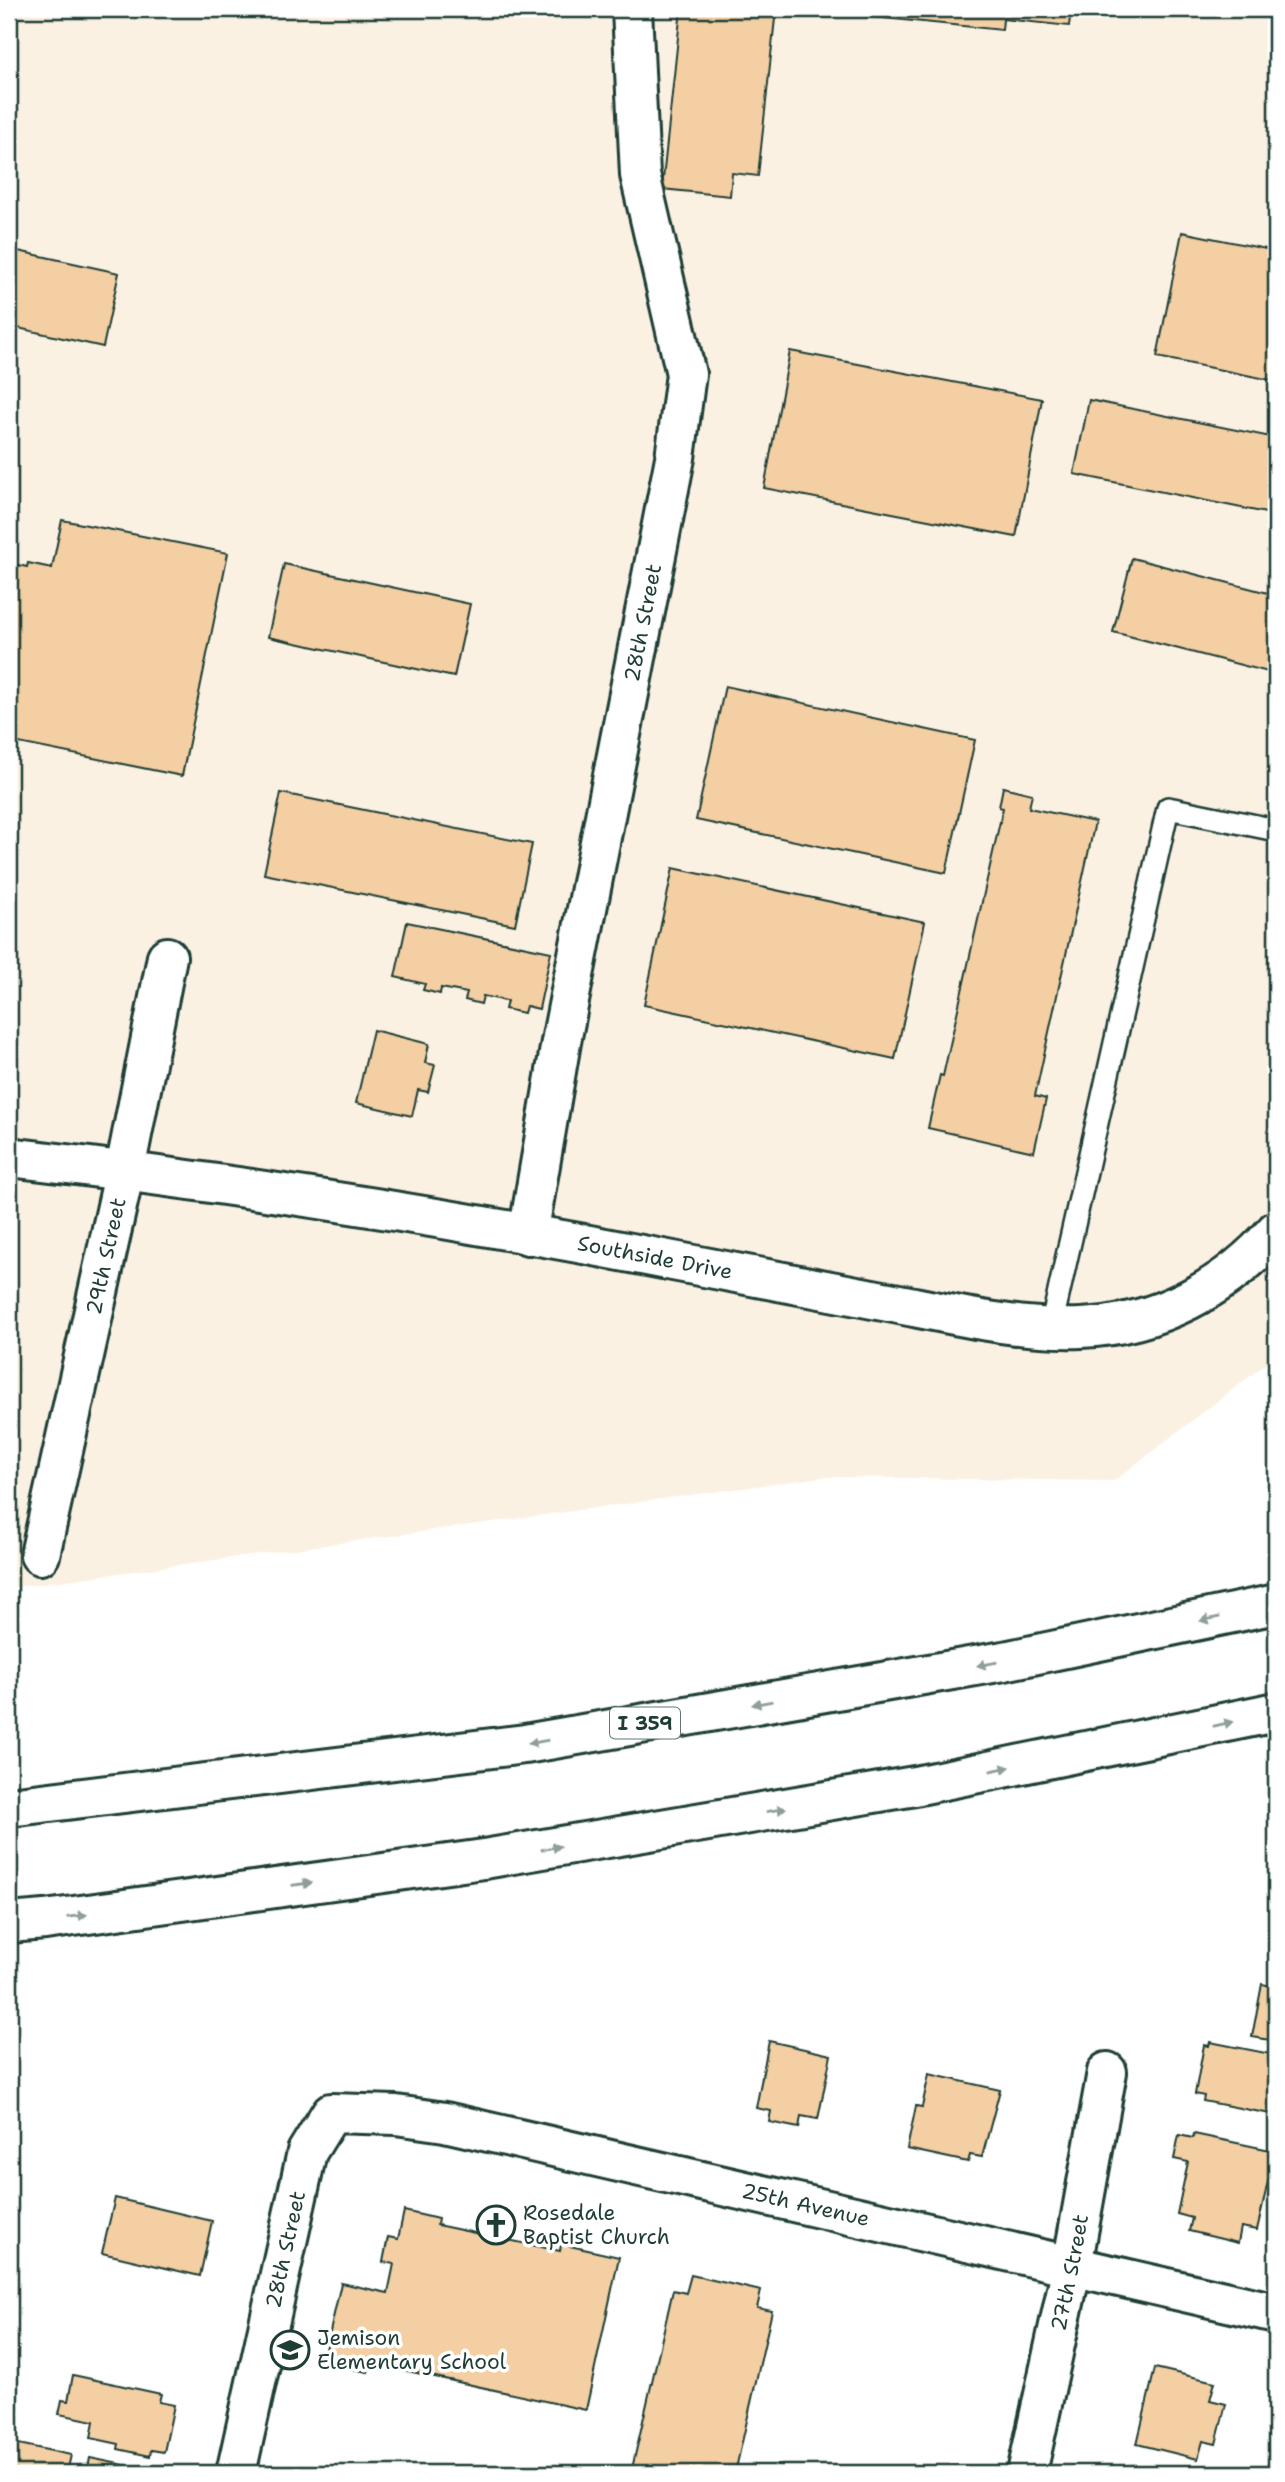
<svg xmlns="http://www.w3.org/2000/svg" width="1285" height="2482" font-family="'Shantell Sans',sans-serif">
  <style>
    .built { fill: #fbf1e3 }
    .building { fill: #f3cfa3; stroke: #1f3d34; stroke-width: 2 }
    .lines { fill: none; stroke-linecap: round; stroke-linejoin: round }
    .service-casing { stroke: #1f3d34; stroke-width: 26 }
    .minor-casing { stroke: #1f3d34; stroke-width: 44 }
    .motorway-casing { stroke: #1f3d34; stroke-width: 44 }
    .service { stroke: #fff; stroke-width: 21 }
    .minor { stroke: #fff; stroke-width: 38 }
    .motorway { stroke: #fff; stroke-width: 38 }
    .oneway { fill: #8f9e9a }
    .labels { text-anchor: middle; stroke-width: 7; stroke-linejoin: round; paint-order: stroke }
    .shield { fill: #fff; stroke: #627771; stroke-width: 2 }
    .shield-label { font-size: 19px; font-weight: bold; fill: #1f3d34 }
    .street-label { font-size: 21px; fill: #1f3d34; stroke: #fff }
    .poi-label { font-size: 21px; fill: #1f3d34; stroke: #fff; text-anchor: start }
  </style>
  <rect width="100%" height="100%" fill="#fff"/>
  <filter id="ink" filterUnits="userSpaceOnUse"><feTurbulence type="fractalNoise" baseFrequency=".0143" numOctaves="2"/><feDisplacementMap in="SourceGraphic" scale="14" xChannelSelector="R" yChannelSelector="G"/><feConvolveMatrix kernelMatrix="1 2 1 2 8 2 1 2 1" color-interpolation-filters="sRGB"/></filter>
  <g filter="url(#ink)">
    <path class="built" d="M9 9H1276V1356L1114 1481 823 1477 9 1588Z"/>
    <g class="building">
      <path d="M681 9H776L758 176 732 173 730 196 662 189Z"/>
      <path d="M854 9H1071L1069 26 1003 19 1002 30 854 15Z"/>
      <path d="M1182 232 1276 251V381L1157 357Z"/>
      <path d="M9 249 119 273 103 347 9 326Z"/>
      <path d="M790 351 1042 399 1016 537 764 488Z"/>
      <path d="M1089 400 1276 438V515L1074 474Z"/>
      <path d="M62 520 228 553 182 776 9 741V563L27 567 28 563 52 568Z"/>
      <path d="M1132 558 1276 595V674L1113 632Z"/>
      <path d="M284 564 470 604 454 677 268 637Z"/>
      <path d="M725 686 975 740 946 873 696 820Z"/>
      <path d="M1003 787 1032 794 1029 808 1095 822 1035 1096 1046 1099 1034 1152 928 1128 940 1075 943 1076 1003 808 999 807Z"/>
      <path d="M281 793 532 844 515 925 264 874Z"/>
      <path d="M673 868 925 922 895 1059 644 1005Z"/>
      <path d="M407 922 551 952 539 1009 526 1006 524 1013 505 1009 507 1001 483 996 481 1004 465 1000 467 993 441 988 440 994 423 990 425 984 395 977Z"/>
      <path d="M373 1030 429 1044 425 1063 435 1065 428 1092 418 1090 412 1116 356 1103Z"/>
      <path d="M1262 1984 1276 1987V2041L1252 2037Z"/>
      <path d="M769 2041 831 2055 818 2119 801 2116 799 2128 769 2122 771 2111 756 2108Z"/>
      <path d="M1210 2042 1276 2055V2115L1203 2101 1204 2096 1195 2094 1204 2045 1209 2046Z"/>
      <path d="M929 2074 1000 2090 982 2157 970 2155 968 2162 907 2149 916 2106 922 2107Z"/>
      <path d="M1194 2134 1275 2151 1257 2230 1241 2227 1238 2243 1189 2231 1192 2218 1177 2214 1188 2162 1174 2159 1179 2135 1193 2138Z"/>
      <path d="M115 2198 212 2221 200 2276 102 2253Z"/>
      <path d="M404 2211 438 2219 437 2225 560 2251 561 2244 619 2257 586 2410 371 2363 368 2372 323 2363 341 2283 388 2293 394 2264 383 2262 388 2237 398 2239Z"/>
      <path d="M691 2275 761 2291 757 2308 772 2311 735 2473H631L673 2290 686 2293Z"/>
      <path d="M1155 2368 1215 2382 1210 2400 1226 2404 1216 2444 1203 2441 1198 2459 1137 2444Z"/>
      <path d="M73 2375 161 2394 159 2402 174 2405 164 2452 151 2450 150 2456 118 2449 119 2444 91 2438 94 2421 59 2414 62 2400 68 2401Z"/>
      <path d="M9 2442 71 2455 67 2473H16L17 2469 9 2468Z"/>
      <path d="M90 2458 158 2472 87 2473Z"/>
      <path d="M1132 2465 1168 2473H1130Z"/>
    </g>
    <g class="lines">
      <defs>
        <path id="service" d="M1051 1327 1168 808 1276 830"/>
        <g id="minor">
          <path id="s1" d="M9 1157C231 1183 453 1218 673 1261 748 1275 823 1290 899 1304 959 1316 1020 1330 1081 1328 1157 1325 1227 1288 1276 1231"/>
          <path id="s2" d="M528 1235 561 1042 675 458 686 374 640 175 632 9"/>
          <path id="s3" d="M40 1555 125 1170 167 957"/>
          <path id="s4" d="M236 2473 307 2152 331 2113 396 2115 445 2122 1276 2313"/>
          <path id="s5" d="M1027 2473 1072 2266 1107 2072"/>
        </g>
        <g id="motorway">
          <path d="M9 1807 525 1744 1004 1661 1276 1604"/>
          <path d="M9 1923 45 1920 484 1859 915 1786 1276 1712"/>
        </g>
      </defs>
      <use href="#service" class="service-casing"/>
      <use href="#minor" class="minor-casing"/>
      <use href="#motorway" class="motorway-casing"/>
      <use href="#service" class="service"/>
      <use href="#minor" class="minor"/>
      <use href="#motorway" class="motorway"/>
    </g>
    <defs><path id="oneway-solid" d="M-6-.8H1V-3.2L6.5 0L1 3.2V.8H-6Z" transform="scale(1.75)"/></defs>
    <g class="oneway">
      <use href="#oneway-solid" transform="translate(1210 1619) rotate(168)"/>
      <use href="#oneway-solid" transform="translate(987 1664) rotate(170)"/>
      <use href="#oneway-solid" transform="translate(762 1703) rotate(170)"/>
      <use href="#oneway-solid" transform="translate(1223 1724) rotate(-13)"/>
      <use href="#oneway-solid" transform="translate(538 1742) rotate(170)"/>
      <use href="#oneway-solid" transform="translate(1000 1769) rotate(-11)"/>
      <use href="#oneway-solid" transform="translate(776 1810) rotate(-10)"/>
      <use href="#oneway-solid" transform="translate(551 1848) rotate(-10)"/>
      <use href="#oneway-solid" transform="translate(302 1884) rotate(-8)"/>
      <use href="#oneway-solid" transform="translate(77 1916) rotate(-8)"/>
    </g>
  </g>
  <defs>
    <symbol id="church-ring" viewBox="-11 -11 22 22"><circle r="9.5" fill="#fff" stroke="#1f3d34" stroke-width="1.5"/><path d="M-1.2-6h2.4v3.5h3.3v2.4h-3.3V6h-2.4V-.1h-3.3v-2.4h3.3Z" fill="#1f3d34"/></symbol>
    <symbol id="school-ring" viewBox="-11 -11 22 22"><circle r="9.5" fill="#fff" stroke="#1f3d34" stroke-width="1.5"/><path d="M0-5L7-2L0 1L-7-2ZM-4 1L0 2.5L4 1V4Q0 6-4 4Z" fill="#1f3d34"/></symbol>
  </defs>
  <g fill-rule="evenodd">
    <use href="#church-ring" x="474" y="2203" width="44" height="44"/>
    <use href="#school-ring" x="268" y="2328" width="44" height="44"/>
  </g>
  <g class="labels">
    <rect class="shield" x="610" y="1707.5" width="70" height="31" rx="5"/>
    <g class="shield-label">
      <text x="645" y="1730">I 359</text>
    </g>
    <g class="street-label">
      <text dy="7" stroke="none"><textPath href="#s2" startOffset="623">28th Street</textPath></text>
      <text dy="7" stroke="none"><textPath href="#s3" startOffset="306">29th Street</textPath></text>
      <text dy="7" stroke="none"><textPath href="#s1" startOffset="654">Southside Drive</textPath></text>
      <text dy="7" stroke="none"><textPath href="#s4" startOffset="859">25th Avenue</textPath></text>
      <text dy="7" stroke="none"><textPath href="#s4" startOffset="229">28th Street</textPath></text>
      <text dy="7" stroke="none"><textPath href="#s5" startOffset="205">27th Street</textPath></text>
    </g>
    <g class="poi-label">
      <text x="523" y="2220">Rosedale<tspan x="523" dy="24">Baptist Church</tspan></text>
      <text x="317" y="2345">Jemison<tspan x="317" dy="24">Elementary School</tspan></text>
    </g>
  </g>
  <rect width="1285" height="2482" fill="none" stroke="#fff" stroke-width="35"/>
  <rect x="18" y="18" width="1250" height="2447" fill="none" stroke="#1f3d34" stroke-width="2.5" filter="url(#ink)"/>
</svg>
